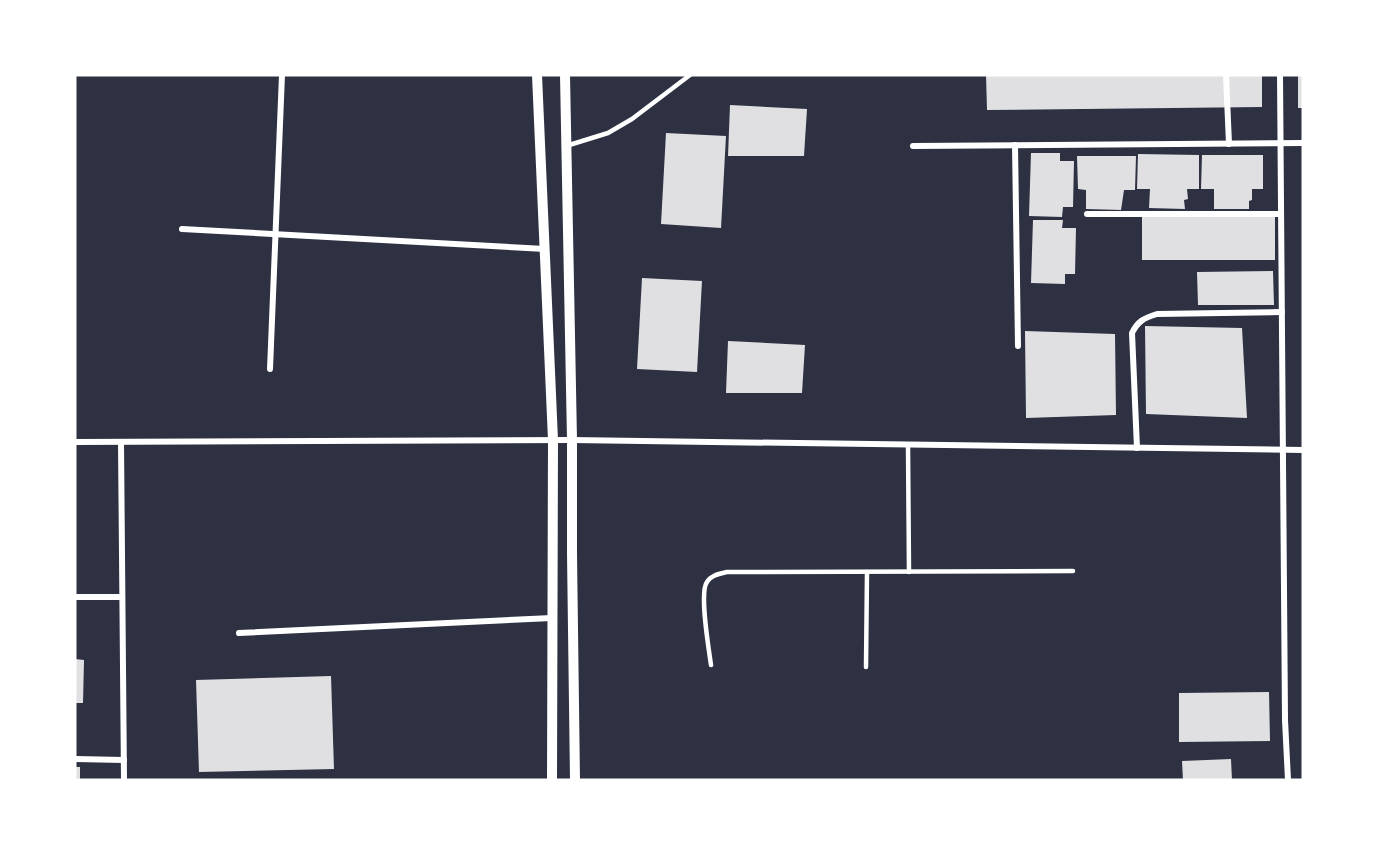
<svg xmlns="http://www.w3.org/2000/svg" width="1378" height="855" font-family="Barlow,sans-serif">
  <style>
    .building { fill: #e0e0e3 }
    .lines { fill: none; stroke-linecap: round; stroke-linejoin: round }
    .service { stroke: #fff; stroke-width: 4.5 }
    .minor { stroke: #fff; stroke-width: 6 }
    .tertiary { stroke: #fff; stroke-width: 10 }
  </style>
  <rect width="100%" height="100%" fill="#2d3142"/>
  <g class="building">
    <path d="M986 75H1262V107L987 110Z"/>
    <rect x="1298" y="75" width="5" height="33"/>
    <path d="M730 105 807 109 804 156H728Z"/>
    <path d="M666 133 726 136 721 228 661 224Z"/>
    <path d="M1031 153H1060V161H1074L1073 207H1063L1062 217 1029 216Z"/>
    <path d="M1138 154 1199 155V189H1187L1188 199 1184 200 1185 209 1149 208 1150 189H1137Z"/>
    <path d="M1202 155H1263V189H1252V200L1249 201V209H1214V189H1201Z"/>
    <path d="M1077 156H1136L1135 190H1124L1121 210 1086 209V190L1078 189Z"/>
    <rect x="1142" y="217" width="133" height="43"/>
    <path d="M1033 220H1063L1062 228H1076L1075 274H1065V284L1031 283Z"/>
    <path d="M1273 271 1274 305H1198L1197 272Z"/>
    <path d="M642 278 702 281 697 372 637 369Z"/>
    <path d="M1145 326 1242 328 1247 418 1146 414Z"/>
    <path d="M1025 331 1115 334 1116 415 1026 418Z"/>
    <path d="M728 341 805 345 802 393H726Z"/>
    <path d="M75 659 84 660 83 703H75Z"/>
    <path d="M331 676 334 769 199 772 196 680Z"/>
    <path d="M1269 692 1270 741 1179 742V693Z"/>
    <path d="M1231 759 1232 780H1183L1182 761Z"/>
    <rect x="75" y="767" width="5" height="13"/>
  </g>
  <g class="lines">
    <g class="service">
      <path d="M566 146 608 133 632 119 690 75"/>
      <path d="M908 445 909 572"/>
      <path d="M711 665C709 650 699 592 707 582 711 575 719 574 727 572L1073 571"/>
      <path d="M866 667 867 572"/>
    </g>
    <g class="minor">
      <path d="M1226 75 1229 144"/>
      <path d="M1280 75 1285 720 1288 780"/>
      <path d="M1015 145 1018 346"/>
      <path d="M913 146 1303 143"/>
      <path d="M1087 214H1281"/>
      <path d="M182 229 545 249"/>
      <path d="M270 369 282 75"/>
      <path d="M75 442 572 440 1303 450"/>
      <path d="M121 442 124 780"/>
      <path d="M1137 448 1132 333C1138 321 1144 318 1157 314L1282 312"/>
      <path d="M75 597H122"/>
      <path d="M239 633 552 618"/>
      <path d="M75 759 124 760"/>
    </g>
    <g class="tertiary">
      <path d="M537 75 553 440 552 780"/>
      <path d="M565 75 572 440V554L575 780"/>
    </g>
  </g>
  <rect width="1378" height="855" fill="none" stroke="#ffffff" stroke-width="153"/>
</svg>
